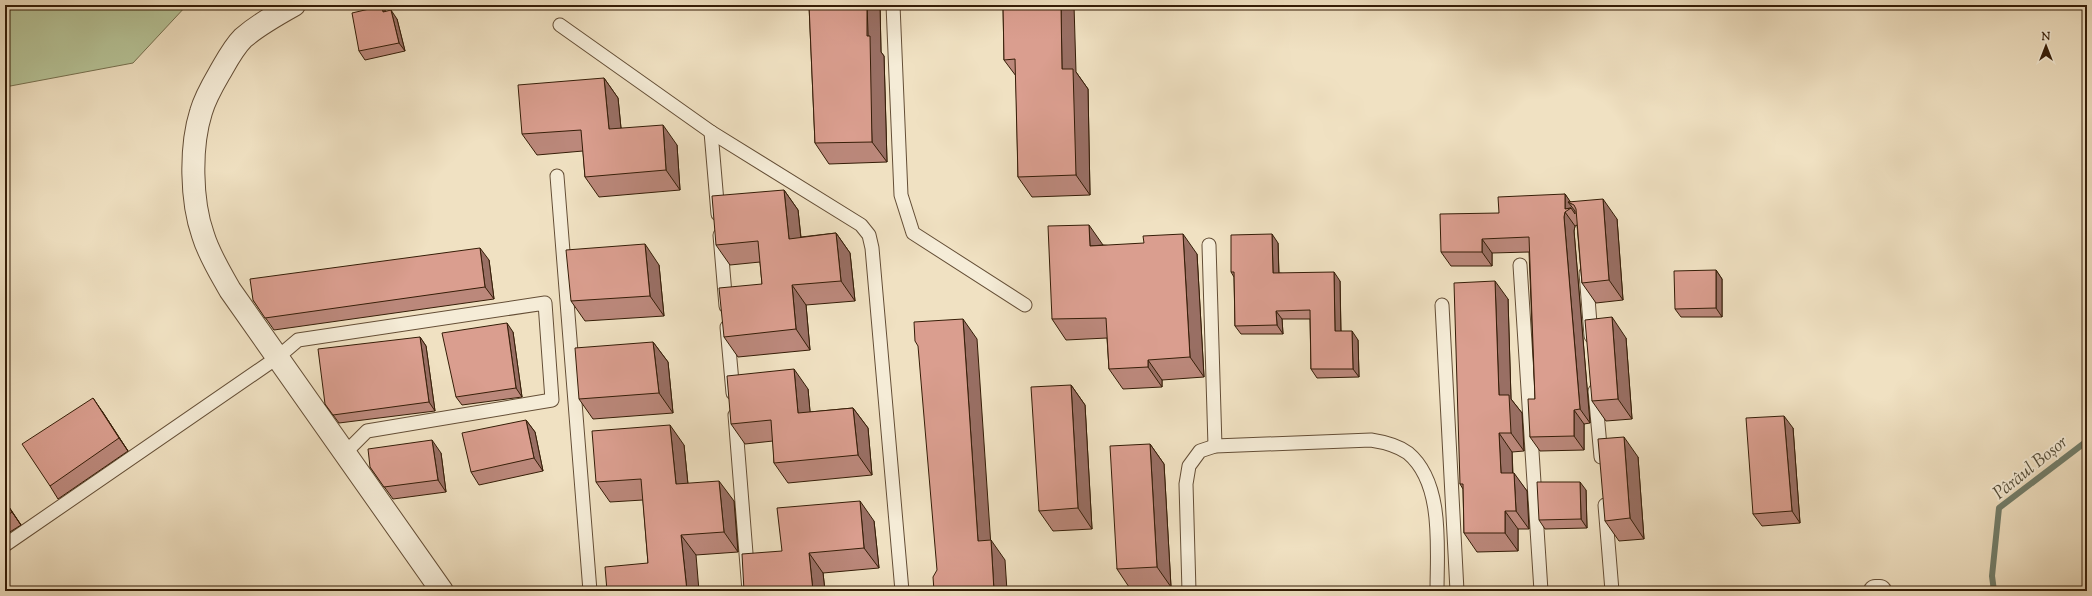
<svg xmlns="http://www.w3.org/2000/svg" width="2092" height="596" font-family="'Sorts Mill Goudy',serif">
  <style>
    .green { fill: #b6c397; stroke: #76704f }
    .lines { fill: none; stroke-linecap: round; stroke-linejoin: round }
    .stream { stroke: #727e6b; stroke-width: 6 }
    .lane-casing { stroke: #644e36; stroke-width: 15 }
    .street-casing { stroke: #644e36; stroke-width: 24 }
    .lane { stroke: #f5ecd7; stroke-width: 13 }
    .street { stroke: #f5ecd7; stroke-width: 22 }
    .wall { fill: #bb887b; stroke: #351d07 }
    .shaded-wall { fill: #996f64; stroke: #351d07 }
    .building { fill: #da9e8f; stroke: #351d07 }
    .labels { text-anchor: middle; stroke-width: 4; stroke-linejoin: round; paint-order: stroke }
    .water-label { font-size: 18px; font-style: italic; fill: #544d39; stroke: #f5ecd7 }
  </style>
  <rect width="100%" height="100%" fill="#f0e1c2"/>
  <filter id="stains"><feTurbulence type="fractalNoise" baseFrequency=".005" numOctaves="4"/><feColorMatrix values="0 0 0 0 .2 0 0 0 0 .09 0 0 0 0 .02 0 0 0 .5 -.17"/></filter>
  <radialGradient id="worn" r=".72"><stop offset=".6" stop-color="#630" stop-opacity="0"/><stop offset="1" stop-color="#630" stop-opacity=".3"/></radialGradient>
  <path class="green" d="M5 5H187L133 63 5 87Z"/>
  <g class="lines">
    <path class="stream" d="M1994 591 1992 576 1999 508 2087 441"/>
    <defs>
      <g id="lane">
        <path d="M893 5 901 195 913 233 1025 305"/>
        <path d="M560 25 711 132 861 225 869 235 872 248 902 591"/>
        <path d="M711 132 718 214"/>
        <path d="M557 176 590 591"/>
        <path d="M720 235 726 306"/>
        <path d="M1209 245 1215 446"/>
        <path d="M1520 265 1541 591"/>
        <path d="M1586 273 1591 336"/>
        <path d="M1442 305 1457 591"/>
        <path d="M727 327 733 393"/>
        <path d="M1595 391 1601 457"/>
        <path d="M735 415 749 591"/>
        <path d="M1605 505 1612 591"/>
        <path d="M5 545 278 357 298 340 545 303 552 400 367 431 346 452"/>
        <path d="M1189 591 1186 484 1189 466 1200 451 1215 446 1371 440C1384 442 1397 445 1408 453 1444 483 1437 549 1437 591"/>
      </g>
      <g id="street">
        <path d="M294 5C276 15 258 25 243 38 233 48 226 62 219 74 212 86 205 98 201 112 190 147 191 201 203 235 209 255 220 272 230 290L442 591"/>
        <path d="M1875 591H1880"/>
      </g>
    </defs>
    <use href="#lane" class="lane-casing"/>
    <use href="#street" class="street-casing"/>
    <use href="#lane" class="lane"/>
    <use href="#street" class="street"/>
  </g>
  <g class="wall">
    <path d="M809 5H880L881 52 884 56 887 162 829 164 815 143Z"/>
    <path d="M1003 5 1076 72 1088 89 1090 195 1032 197 1018 177 1016 76 1004 60Z"/>
    <path d="M382 6 386 12 397 19 405 51 365 60 359 51Z"/>
    <path d="M604 78 618 98 621 128 677 145 680 190 599 197 585 177 583 151 537 155 522 134Z"/>
    <path d="M784 190 798 210 801 237 836 233 850 253 855 301 806 305 810 350 738 357 724 337 762 284 760 262 730 265 716 245Z"/>
    <path d="M1565 194 1570 202 1617 219 1623 300 1596 303 1582 283 1577 225 1575 226 1574 231 1590 423 1584 424V450L1540 451 1530 437 1535 399 1529 252 1492 253V266H1451L1441 252 1499 213Z"/>
    <path d="M1278 243 1279 273 1340 281 1341 331 1358 340 1359 377 1317 378 1311 369 1310 319H1282L1283 334H1241L1235 326 1234 277 1231 272Z"/>
    <path d="M1103 245 1197 254 1204 377 1162 380V387L1123 389 1109 369 1107 338 1066 340 1052 319Z"/>
    <path d="M489 260 494 299 274 330 253 300Z"/>
    <path d="M659 265 664 316 585 321 571 301Z"/>
    <path d="M1716 270 1722 279V317H1681L1675 309Z"/>
    <path d="M1508 299 1511 399 1522 413 1524 451 1512 452 1513 473 1527 491 1529 529H1518V551L1477 552 1464 533 1463 489 1460 484Z"/>
    <path d="M513 332 522 397 462 405 456 397Z"/>
    <path d="M420 337 426 346 435 411 339 423 325 404Z"/>
    <path d="M1626 338 1632 419 1606 421 1592 401Z"/>
    <path d="M653 342 668 362 673 413 593 419 579 399Z"/>
    <path d="M1071 385 1085 405 1092 529 1053 531 1039 511Z"/>
    <path d="M808 389 810 412 853 408 868 428 872 475 788 483 774 463 773 441 745 444 731 424Z"/>
    <path d="M102 411 128 451 58 499 50 486Z"/>
    <path d="M526 420 535 432 543 471 479 485 471 472Z"/>
    <path d="M1793 428 1800 523 1762 526 1753 514Z"/>
    <path d="M1150 444 1164 464 1171 587 1131 590 1117 569Z"/>
    <path d="M684 445 688 484 734 501 738 552 696 555 648 563 643 500 610 502 596 482Z"/>
    <path d="M441 453 446 492 393 499 370 467Z"/>
    <path d="M1638 457 1644 539 1619 541 1605 521Z"/>
    <path d="M1586 490 1587 528 1545 529 1539 520Z"/>
    <path d="M5 501 21 525 5 535Z"/>
    <path d="M874 521 879 568 823 573 825 591H744L782 551Z"/>
  </g>
  <g class="shaded-wall">
    <path d="M867 5H880L881 52 884 56 887 162 872 142Z"/>
    <path d="M1061 5H1074L1076 72 1088 89 1090 195 1076 175 1062 69Z"/>
    <path d="M382 6 388 15 383 12Z"/>
    <path d="M391 10 397 19 405 51 399 43Z"/>
    <path d="M604 78 618 98 623 149 609 129Z"/>
    <path d="M663 125 677 145 680 190 666 170Z"/>
    <path d="M784 190 798 210 803 259 789 239Z"/>
    <path d="M1565 194 1572 204 1568 202 1575 211V214L1571 208 1565 209Z"/>
    <path d="M1603 199 1617 219 1623 300 1609 280Z"/>
    <path d="M1565 212 1575 226 1574 231 1590 423 1580 409 1564 217Z"/>
    <path d="M1089 225 1103 245 1090 246Z"/>
    <path d="M836 233 850 253 855 301 841 281Z"/>
    <path d="M1183 234 1197 254 1204 377 1190 357Z"/>
    <path d="M1272 234 1278 243 1279 282 1273 273Z"/>
    <path d="M1482 239 1492 253V266L1482 252Z"/>
    <path d="M645 244 659 265 664 316 650 296Z"/>
    <path d="M480 248 489 260 494 299 485 287Z"/>
    <path d="M1716 270 1722 279V317L1716 308Z"/>
    <path d="M1334 272 1340 281 1341 340 1335 331Z"/>
    <path d="M1495 281 1508 299 1511 399 1522 413 1524 451 1511 433 1499 395Z"/>
    <path d="M792 285 806 305 810 350 796 329Z"/>
    <path d="M1276 311 1282 319 1283 334 1277 325Z"/>
    <path d="M1612 317 1626 338 1632 419 1618 399Z"/>
    <path d="M963 319 977 339 992 561 978 541Z"/>
    <path d="M507 323 513 332 522 397 516 388Z"/>
    <path d="M1352 331 1358 340 1359 377 1353 369Z"/>
    <path d="M420 337 426 346 435 411 429 402Z"/>
    <path d="M653 342 668 362 673 413 659 393Z"/>
    <path d="M1148 360 1162 380V387L1148 367Z"/>
    <path d="M794 369 808 389 812 433 798 413Z"/>
    <path d="M1071 385 1085 405 1092 529 1078 508Z"/>
    <path d="M93 398 102 411 128 451 119 438Z"/>
    <path d="M853 408 868 428 872 475 858 455Z"/>
    <path d="M1574 410 1584 424V450L1574 436Z"/>
    <path d="M1784 416 1793 428 1800 523 1792 511Z"/>
    <path d="M526 420 535 432 543 471 534 458Z"/>
    <path d="M670 425 684 445 690 505 676 484Z"/>
    <path d="M1499 433 1512 452 1513 492 1501 473Z"/>
    <path d="M1624 437 1638 457 1644 539 1630 518Z"/>
    <path d="M432 440 441 453 446 492 438 480Z"/>
    <path d="M1150 444 1164 464 1171 587 1157 567Z"/>
    <path d="M1514 473 1527 491 1529 529 1516 511Z"/>
    <path d="M719 481 734 501 738 552 724 532Z"/>
    <path d="M1580 482 1586 490 1587 528 1581 519Z"/>
    <path d="M5 501 21 525 12 512 5 502Z"/>
    <path d="M860 501 874 521 879 568 864 548Z"/>
    <path d="M1505 511 1518 529V551L1505 533Z"/>
    <path d="M681 535 696 555 699 591H687Z"/>
    <path d="M991 540 1005 560 1007 591H994Z"/>
    <path d="M809 553 823 573 825 591H813Z"/>
  </g>
  <g class="building">
    <path d="M809 5H867V36H870L872 142 815 143Z"/>
    <path d="M1003 5H1061L1062 69H1073L1076 175 1018 177 1015 59 1004 60Z"/>
    <path d="M382 6 383 12 391 10 399 43 359 51 352 13Z"/>
    <path d="M604 78 609 129 663 125 666 170 585 177 581 130 522 134 518 85Z"/>
    <path d="M784 190 789 239 836 233 841 281 792 285 796 329 724 337 719 288 762 284 758 241 716 245 712 196Z"/>
    <path d="M1565 194V209L1571 208 1565 212 1564 217 1580 409 1574 410V436L1530 437 1528 399H1535L1529 237 1482 239V252H1441L1440 214 1499 213 1498 197Z"/>
    <path d="M1603 199 1609 280 1582 283 1576 209 1574 205 1568 202Z"/>
    <path d="M1089 225 1090 246 1144 243 1143 236 1183 234 1190 357 1148 360V367L1109 369 1106 318 1052 319 1048 226Z"/>
    <path d="M1272 234 1273 273 1334 272 1335 331H1352L1353 369H1311L1310 310 1276 311 1277 325 1235 326 1234 272H1231V235Z"/>
    <path d="M645 244 650 296 571 301 566 250Z"/>
    <path d="M480 248 485 287 265 318 253 300 250 279Z"/>
    <path d="M1716 270V308L1675 309 1674 271Z"/>
    <path d="M1495 281 1499 395H1509L1511 433H1499L1501 473H1514L1516 511H1505V533H1464L1463 484H1460L1454 283Z"/>
    <path d="M1612 317 1618 399 1592 401 1585 320Z"/>
    <path d="M963 319 978 541 991 540 994 591H934L933 577 937 570 918 346 915 341 914 322Z"/>
    <path d="M507 323 516 388 456 397 442 333Z"/>
    <path d="M420 337 429 402 333 415 325 404 318 349Z"/>
    <path d="M653 342 659 393 579 399 575 348Z"/>
    <path d="M794 369 798 413 853 408 858 455 774 463 771 420 731 424 727 376Z"/>
    <path d="M1071 385 1078 508 1039 511 1031 387Z"/>
    <path d="M93 398 119 438 50 486 22 444Z"/>
    <path d="M1784 416 1792 511 1753 514 1746 418Z"/>
    <path d="M526 420 534 458 471 472 462 433Z"/>
    <path d="M670 425 676 484 719 481 724 532 681 535 687 591H607L605 567 648 563 641 479 596 482 592 431Z"/>
    <path d="M1624 437 1630 518 1605 521 1598 439Z"/>
    <path d="M432 440 438 480 384 487 370 467 368 449Z"/>
    <path d="M1150 444 1157 567 1117 569 1110 446Z"/>
    <path d="M1537 482H1580L1581 519 1539 520Z"/>
    <path d="M860 501 864 548 809 553 813 591H744L742 554 782 551 777 508Z"/>
    <path d="M5 502 12 512 5 517Z"/>
  </g>
  <g class="labels">
    <g class="water-label">
      <text transform="translate(2030 467) rotate(-39)" y="6">Pârâul Boșor</text>
    </g>
  </g>
  <rect width="2092" height="596" fill="none" stroke="#f0e1c2" stroke-width="20"/>
  <rect x="6" y="6" width="2080" height="584" fill="none" stroke="#351d07" stroke-width="2"/>
  <rect x="10" y="10" width="2072" height="576" fill="none" stroke="#351d07"/>
  <g transform="translate(2046 46)" stroke="#f5ecd7" stroke-width="3" paint-order="stroke">
  <path d="M0-3L7 15L0 10L-7 15Z" fill="#351d07"/>
  <text y="-6" font-size="11" font-weight="bold" text-anchor="middle" fill="#351d07">N</text>
  </g>
  <rect width="100%" height="100%" filter="url(#stains)"/>
  <rect width="100%" height="100%" fill="url(#worn)"/>
</svg>
